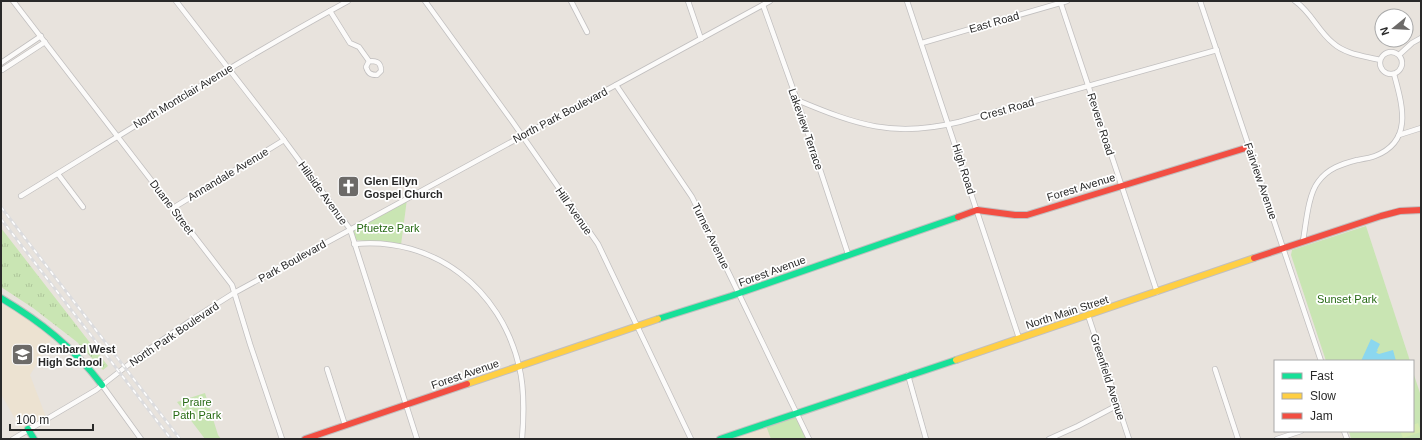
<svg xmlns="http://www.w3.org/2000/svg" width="1422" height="440" font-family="Helvetica,sans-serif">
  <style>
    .education { fill: #ece2d1 }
    .grass { fill: url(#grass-tufts) }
    .park { fill: #c9e5b3 }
    .pitch { fill: #d5eab0 }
    .water { fill: #8bd7ef }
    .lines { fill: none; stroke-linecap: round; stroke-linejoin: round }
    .street-casing { stroke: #c1bfbf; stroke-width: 6 }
    .fast-casing { stroke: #c1bfbf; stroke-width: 8 }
    .slow-casing { stroke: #c1bfbf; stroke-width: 8 }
    .jam-casing { stroke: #c1bfbf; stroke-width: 8 }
    .street { stroke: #fcfbfa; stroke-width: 4.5 }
    .fast { stroke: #16e098; stroke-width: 6 }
    .slow { stroke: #ffcf43; stroke-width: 6 }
    .jam { stroke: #f24e42; stroke-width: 6 }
    .rail-casing { stroke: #dcdcde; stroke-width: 3 }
    .rail { stroke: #fff; stroke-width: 1.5; stroke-dasharray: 4.5; stroke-linecap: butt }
    .labels { text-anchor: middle; stroke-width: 3.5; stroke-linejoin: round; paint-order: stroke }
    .street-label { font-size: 11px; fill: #292929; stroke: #fff }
    .poi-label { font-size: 11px; font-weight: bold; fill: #292929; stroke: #fff; text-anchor: start }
    .park-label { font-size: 11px; fill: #276a14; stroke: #fff }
  </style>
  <defs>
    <pattern id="grass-tufts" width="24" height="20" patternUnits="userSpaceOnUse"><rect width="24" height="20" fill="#c9e5b3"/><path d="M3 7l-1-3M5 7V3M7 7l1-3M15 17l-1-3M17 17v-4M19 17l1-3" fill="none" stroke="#adc49a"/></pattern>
  </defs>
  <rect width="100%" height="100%" fill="#e8e3dd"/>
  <g class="education">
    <path d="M1 301 19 311 54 335 30 375 46 417 22 431 1 394Z"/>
    <path d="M766 426 771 439H727Z"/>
  </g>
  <path class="grass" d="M1 228 108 366 103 370 77 342 33 308 1 287Z"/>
  <g class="park">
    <path d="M407 199 401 245 356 240 352 229Z"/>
    <path d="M1366 226 1410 361H1326L1291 255 1292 250Z"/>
    <path d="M1413 372 1421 396V439H1351L1349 431H1413Z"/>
    <path d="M205 393 218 435 221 439H205L177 402Z"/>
    <path d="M796 417 807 439H771L766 426Z"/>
  </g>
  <path class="pitch" d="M1418 423 1421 432 1403 438 1400 431H1413V425Z"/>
  <path class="water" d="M1371 339 1380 344 1377 350 1378 351 1376 352 1377 353 1379 354 1393 350 1396 361H1361Z"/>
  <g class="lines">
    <defs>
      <g id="street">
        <path d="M13 1 232 285 250 344 282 439"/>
        <path d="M176 1 284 140 350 229 417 439"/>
        <path d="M425 1 512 121 598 244 691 439"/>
        <path d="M571 1 587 32"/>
        <path d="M688 1 701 39"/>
        <path d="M907 1 1019 338"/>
        <path d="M1060 1 1157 292"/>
        <path d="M1200 1 1321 361"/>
        <path d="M1295 1C1311 12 1318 31 1333 43 1345 54 1364 56 1380 60"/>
        <path d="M763 5 797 100 848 254"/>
        <path d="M330 11 350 43 359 47 369 61 366 67C368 73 370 75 377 75L381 71C381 62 377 61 369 61"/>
        <path d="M922 43 1067 1"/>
        <circle cx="1391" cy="63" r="11"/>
        <path d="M1399 55 1412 43 1421 38"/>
        <path d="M1 63 41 36"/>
        <path d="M2 70 45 42"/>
        <path d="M616 85 692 197 809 439"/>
        <path d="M797 100C857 125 893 138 959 122L1217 50"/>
        <path d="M1399 135 1421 128"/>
        <path d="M58 174 83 207"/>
        <path d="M21 196C129 130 236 62 348 1"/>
        <path d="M173 208 284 140"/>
        <path d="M1303 241C1306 224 1308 195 1318 182 1328 168 1342 164 1357 160 1363 159 1370 158 1375 156 1414 141 1402 104 1394 74"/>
        <path d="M354 244C434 236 501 289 519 366 525 390 524 415 522 439"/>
        <path d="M1088 315 1129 439"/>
        <path d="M327 369 345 425"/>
        <path d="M1215 369 1238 439"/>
        <path d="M908 375 926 439"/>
        <path d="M102 385 141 439"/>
        <path d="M1344 431 1347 439"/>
        <path d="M13 439 96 390 142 354 196 317 234 293 770 1"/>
        <path d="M1049 439 1078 426 1118 405"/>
        <path d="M1277 439 1301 431"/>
      </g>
      <g id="fast">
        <path d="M1 298C41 322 73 347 102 385"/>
        <path d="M658 319 731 296 958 217"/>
        <path d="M28 429 34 439"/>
        <path d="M720 439 956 360"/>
      </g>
      <g id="slow">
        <path d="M956 360 1254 258"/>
        <path d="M467 384 658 319"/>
      </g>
      <g id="jam">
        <path d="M958 217 977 210 1015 215H1027L1249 147"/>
        <path d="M1254 258 1381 216 1400 211 1421 210"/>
        <path d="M305 439 467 384"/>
      </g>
    </defs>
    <use href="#street" class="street-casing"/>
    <use href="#fast" class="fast-casing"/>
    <use href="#slow" class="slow-casing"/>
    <use href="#jam" class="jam-casing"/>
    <use href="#street" class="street"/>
    <use href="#fast" class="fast"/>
    <use href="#slow" class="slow"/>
    <use href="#jam" class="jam"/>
    <defs>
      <g id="rail">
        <path d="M1 207 180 439"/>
        <path d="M1 219 171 439"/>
      </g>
    </defs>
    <use href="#rail" class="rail-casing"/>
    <use href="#rail" class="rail"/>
  </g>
  <defs>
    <symbol id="church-square" viewBox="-11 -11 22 22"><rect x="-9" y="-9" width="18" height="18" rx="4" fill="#6c6a68" stroke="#fff"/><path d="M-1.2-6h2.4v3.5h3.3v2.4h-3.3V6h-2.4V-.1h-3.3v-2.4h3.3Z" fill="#fff"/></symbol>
    <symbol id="school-square" viewBox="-11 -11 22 22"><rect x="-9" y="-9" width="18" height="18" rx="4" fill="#6c6a68" stroke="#fff"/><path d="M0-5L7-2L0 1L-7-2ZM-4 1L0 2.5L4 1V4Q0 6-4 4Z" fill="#fff"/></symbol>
  </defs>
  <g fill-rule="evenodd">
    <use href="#church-square" x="336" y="174" width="25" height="25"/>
    <use href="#school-square" x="10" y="342" width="25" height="25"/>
  </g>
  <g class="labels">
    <g class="street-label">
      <text transform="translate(994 22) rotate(-16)" y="4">East Road</text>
      <text transform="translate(183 96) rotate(-31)" y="4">North Montclair Avenue</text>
      <text transform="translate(1007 109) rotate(-16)" y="4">Crest Road</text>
      <text transform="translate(560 115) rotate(-28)" y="4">North Park Boulevard</text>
      <text transform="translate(1101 124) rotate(72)" y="4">Revere Road</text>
      <text transform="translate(806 129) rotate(71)" y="4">Lakeview Terrace</text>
      <text transform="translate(964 169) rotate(72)" y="4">High Road</text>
      <text transform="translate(228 174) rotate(-31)" y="4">Annandale Avenue</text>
      <text transform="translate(1261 181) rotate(71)" y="4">Fairview Avenue</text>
      <text transform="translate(1081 187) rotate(-17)" y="4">Forest Avenue</text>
      <text transform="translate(323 193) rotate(54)" y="4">Hillside Avenue</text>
      <text transform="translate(172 207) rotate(53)" y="4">Duane Street</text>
      <text transform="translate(574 211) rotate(55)" y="4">Hill Avenue</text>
      <text transform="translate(711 236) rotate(64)" y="4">Turner Avenue</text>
      <text transform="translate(292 261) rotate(-29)" y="4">Park Boulevard</text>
      <text transform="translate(772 271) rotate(-20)" y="4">Forest Avenue</text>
      <text transform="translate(1067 312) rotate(-18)" y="4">North Main Street</text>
      <text transform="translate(174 334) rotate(-34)" y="4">North Park Boulevard</text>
      <text transform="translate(465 374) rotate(-19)" y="4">Forest Avenue</text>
      <text transform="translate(1108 377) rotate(72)" y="4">Greenfield Avenue</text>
    </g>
    <g class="poi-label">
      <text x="364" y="185">Glen Ellyn<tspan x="364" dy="13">Gospel Church</tspan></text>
      <text x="38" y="353">Glenbard West<tspan x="38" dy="13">High School</tspan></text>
    </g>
    <g class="park-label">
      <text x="388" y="232">Pfuetze Park</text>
      <text x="1347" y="303">Sunset Park</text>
      <text x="197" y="406">Praire<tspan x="197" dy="13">Path Park</tspan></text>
    </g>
  </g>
  <rect width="1422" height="440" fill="none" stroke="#292929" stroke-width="4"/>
  <rect x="1274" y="360" width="140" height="72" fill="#ffffff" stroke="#a9a9a9"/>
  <rect x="1282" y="373" width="20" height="6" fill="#16e098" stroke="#a9a9a9"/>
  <text x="1310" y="380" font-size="12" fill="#292929">Fast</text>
  <rect x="1282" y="393" width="20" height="6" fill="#ffcf43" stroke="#a9a9a9"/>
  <text x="1310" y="400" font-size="12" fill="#292929">Slow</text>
  <rect x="1282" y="413" width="20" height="6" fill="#f24e42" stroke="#a9a9a9"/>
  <text x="1310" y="420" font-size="12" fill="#292929">Jam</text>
  <g transform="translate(1394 28) rotate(252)"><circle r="19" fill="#ffffff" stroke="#a9a9a9"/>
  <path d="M0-3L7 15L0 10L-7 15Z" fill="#6c6a68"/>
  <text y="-6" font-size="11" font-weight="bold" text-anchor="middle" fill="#292929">N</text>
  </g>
  <path d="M10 424v6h83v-6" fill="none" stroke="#292929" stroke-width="2"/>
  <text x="16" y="424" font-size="12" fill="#292929" stroke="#ffffff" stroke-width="3" paint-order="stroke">100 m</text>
</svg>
